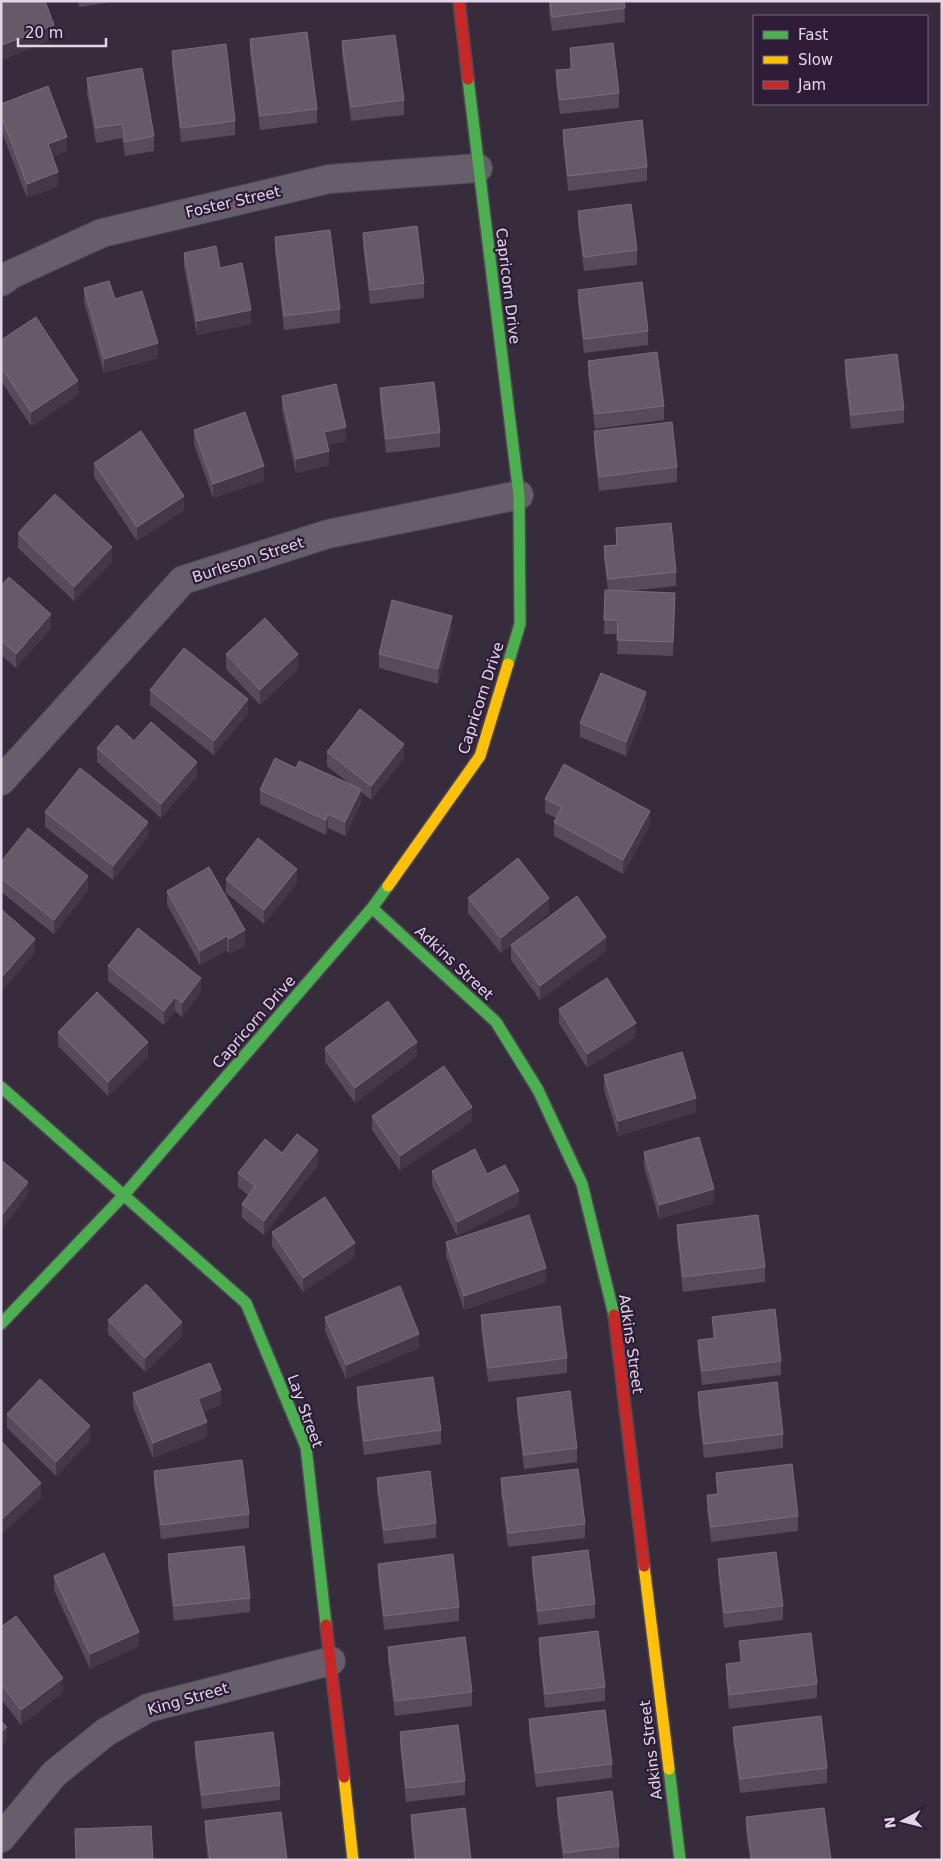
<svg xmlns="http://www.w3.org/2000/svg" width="943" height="1861" font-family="'DejaVu Sans',sans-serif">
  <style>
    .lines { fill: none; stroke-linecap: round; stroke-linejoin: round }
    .street-casing { stroke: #514856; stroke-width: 30 }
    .fast-casing { stroke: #514856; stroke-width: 14 }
    .slow-casing { stroke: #514856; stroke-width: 14 }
    .jam-casing { stroke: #514856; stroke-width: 14 }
    .street { stroke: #665f6b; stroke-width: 28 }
    .fast { stroke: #4caf50; stroke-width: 11 }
    .slow { stroke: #ffc107; stroke-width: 11 }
    .jam { stroke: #c62828; stroke-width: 11 }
    .wall { fill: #574a5a }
    .shaded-wall { fill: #443847 }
    .building { fill: #665a69; stroke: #796d7d }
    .labels { text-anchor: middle; stroke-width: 4.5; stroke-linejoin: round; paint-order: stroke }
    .street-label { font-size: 15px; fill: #e1d6e8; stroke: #2e1c38 }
  </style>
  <rect width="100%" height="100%" fill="#362c3c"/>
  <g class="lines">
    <defs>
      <g id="street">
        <path d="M1 282 12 274 102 233 329 179 478 168"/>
        <path d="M1 781 183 580 328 534 519 495"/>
        <path d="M1 1838 54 1774 106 1732 148 1708 331 1661"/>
      </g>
      <g id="fast">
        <path d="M468 79 519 495 520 624 508 664"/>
        <path d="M372 908 496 1022 538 1090 582 1184 614 1315"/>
        <path d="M1 1087 246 1303 306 1447 326 1625"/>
        <path d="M1 1324 124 1195 372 908 388 886"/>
        <path d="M669 1769 680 1860"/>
      </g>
      <g id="slow">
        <path d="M388 886 480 756 508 664"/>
        <path d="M644 1566 669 1769"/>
        <path d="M344 1777 353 1860"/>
      </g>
      <g id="jam">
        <path d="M459 1 468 79"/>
        <path d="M614 1315 644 1566"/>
        <path d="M326 1625 344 1777"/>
      </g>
    </defs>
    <use href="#street" class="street-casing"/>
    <use href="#fast" class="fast-casing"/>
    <use href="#slow" class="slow-casing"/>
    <use href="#jam" class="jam-casing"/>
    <use href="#street" class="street"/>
    <use href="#fast" class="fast"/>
    <use href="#slow" class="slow"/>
    <use href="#jam" class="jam"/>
  </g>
  <g class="wall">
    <path d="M78 1H119L79 7Z"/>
    <path d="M549 1H624L625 22 552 31 549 12Z"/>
    <path d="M250 39 317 109V123L260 130 250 54Z"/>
    <path d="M342 41 404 100V115L351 121 342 55Z"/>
    <path d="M570 48 619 93V108L560 114 556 85V70L570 69Z"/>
    <path d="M172 51 235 121V135L181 142 172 65Z"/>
    <path d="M87 78 154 136V151L125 156 122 138 96 143 87 93Z"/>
    <path d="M1 104 67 151 52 156 58 186 27 198 1 130Z"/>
    <path d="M563 130 647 167V181L568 191 563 144Z"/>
    <path d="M578 211 637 250V265L584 271 578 225Z"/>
    <path d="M363 233 424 283V298L370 304 363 247Z"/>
    <path d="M275 237 340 309V323L284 330 275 251Z"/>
    <path d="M184 253 220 268 251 324 197 335 184 267Z"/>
    <path d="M84 288 115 299 158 358 104 373 84 302Z"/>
    <path d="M578 290 648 331V345L584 353 578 304Z"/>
    <path d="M1 340 78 395 31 426 1 381Z"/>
    <path d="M845 360 904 409V423L851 429 845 375Z"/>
    <path d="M588 361 664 406V420L595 429 588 375Z"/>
    <path d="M380 388 440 432V447L386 453 380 403Z"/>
    <path d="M282 396 346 441 328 445 329 465 296 473 282 410Z"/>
    <path d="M194 430 264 481 213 498 194 444Z"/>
    <path d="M594 431 677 467V482L599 491 594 446Z"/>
    <path d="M94 463 184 510 137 541 94 477Z"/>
    <path d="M616 528 676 572V586L630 591 675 607 673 656 617 654 618 634H604L605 590H608L604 560V546L616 545Z"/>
    <path d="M18 533 112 562 74 601 18 548Z"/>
    <path d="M1 586 51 628 16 668 1 655Z"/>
    <path d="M452 630 438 684 379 668V654Z"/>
    <path d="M226 654 298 669 260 705 226 669Z"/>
    <path d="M150 690 248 713 214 755 150 705Z"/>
    <path d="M646 707 626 756 580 737V723Z"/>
    <path d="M134 741 197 776 161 818 97 762V748Z"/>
    <path d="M327 752 404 758 371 800 361 792V803L345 836 328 828 326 835 260 804V790L296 768 351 785 327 766Z"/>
    <path d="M545 799 650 825 623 874 554 836V822L556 818 545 813Z"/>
    <path d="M45 812 148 836 113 880 45 827Z"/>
    <path d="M1 862 88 890 54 934 1 892Z"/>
    <path d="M226 879 297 883 264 924 226 893Z"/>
    <path d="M167 891 245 945 229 954 227 950 200 965 167 905Z"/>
    <path d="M468 898 549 913 501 953 468 913Z"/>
    <path d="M511 945 606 951 540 1000 511 960Z"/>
    <path d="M108 966 201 992 182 1017 175 1011 164 1025 108 981Z"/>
    <path d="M559 1009 636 1037 587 1068 559 1023Z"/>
    <path d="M58 1032 148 1056 108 1096 58 1046Z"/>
    <path d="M325 1048 417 1056 355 1103 325 1062Z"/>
    <path d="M604 1075 696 1112 618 1136 604 1090Z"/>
    <path d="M372 1116 472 1121 400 1171 372 1130Z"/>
    <path d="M644 1152 714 1203 659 1219 644 1167Z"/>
    <path d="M282 1153 318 1165 264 1235 242 1218V1204L248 1195 238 1187V1173Z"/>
    <path d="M432 1171 487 1174 519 1205 457 1236 432 1185Z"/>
    <path d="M677 1225 765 1267V1282L683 1292 677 1239Z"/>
    <path d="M272 1232 355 1257 303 1292 272 1246Z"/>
    <path d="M446 1242 546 1282 464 1310 446 1256Z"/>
    <path d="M481 1315 567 1358V1373L488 1382 481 1330Z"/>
    <path d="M325 1317 419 1348 346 1379 325 1331Z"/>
    <path d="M712 1317 781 1361V1375L702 1385 698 1354V1340L713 1338Z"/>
    <path d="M108 1320 182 1336 145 1372 108 1334Z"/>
    <path d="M357 1387 441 1430V1444L364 1455 357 1401Z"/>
    <path d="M698 1392 783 1434V1448L704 1458 698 1406Z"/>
    <path d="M133 1393 221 1405 203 1412 207 1437 153 1458 133 1407Z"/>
    <path d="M517 1398 577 1448V1462L524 1469 517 1412Z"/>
    <path d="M7 1414 90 1441 56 1476 7 1428Z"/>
    <path d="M154 1471 249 1514V1528L161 1539 154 1485Z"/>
    <path d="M716 1473 798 1516V1531L711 1542 707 1510V1495L717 1494Z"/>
    <path d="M377 1478 436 1523V1538L384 1544 377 1492Z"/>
    <path d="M501 1478 585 1524V1538L508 1547 501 1493Z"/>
    <path d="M168 1554 250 1598V1612L174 1621 168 1569Z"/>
    <path d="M532 1557 595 1604V1618L538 1625 532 1571Z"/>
    <path d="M718 1559 783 1606V1620L724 1628 718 1573Z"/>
    <path d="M378 1564 459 1607V1621L384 1630 378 1578Z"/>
    <path d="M54 1576 139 1646 90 1669 54 1590Z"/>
    <path d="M1 1627 63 1692 21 1725 1 1699Z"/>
    <path d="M539 1638 605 1687V1701L545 1708 539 1653Z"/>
    <path d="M739 1641 817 1684V1698L729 1709 726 1678V1664L740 1662Z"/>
    <path d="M388 1647 472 1692V1706L395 1716 388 1661Z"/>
    <path d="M529 1719 612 1764V1778L536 1787 529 1734Z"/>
    <path d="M733 1727 827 1768V1783L740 1793 733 1741Z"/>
    <path d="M400 1732 465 1781V1795L406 1802 400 1746Z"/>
    <path d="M195 1742 280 1785V1800L202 1809 195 1756Z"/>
    <path d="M557 1798 619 1846V1860H563L557 1813Z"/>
    <path d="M411 1815 471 1860H414L411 1829Z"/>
    <path d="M746 1817 831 1860H750L746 1832Z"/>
    <path d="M205 1821 287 1860H208L205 1835Z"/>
  </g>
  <g class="shaded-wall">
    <path d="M54 25V39L2 60V45Z"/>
    <path d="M67 137V151L48 158V144Z"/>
    <path d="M58 172V186L27 198V184Z"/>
    <path d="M251 310V324L197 335V321Z"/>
    <path d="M158 343V358L104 373V359Z"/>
    <path d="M78 381V395L31 426V412Z"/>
    <path d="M346 427V441L324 446V432Z"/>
    <path d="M329 451V465L296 473V459Z"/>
    <path d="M264 466V481L213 498V484Z"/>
    <path d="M184 496V510L137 541V527Z"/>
    <path d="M112 547V562L74 601V587Z"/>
    <path d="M675 593V607L673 656V642Z"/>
    <path d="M51 614V628L16 668V654Z"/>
    <path d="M452 616V630L438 684V669Z"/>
    <path d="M298 654V669L260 705V690Z"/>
    <path d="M646 692V707L626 756V742Z"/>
    <path d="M248 699V713L214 755V741Z"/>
    <path d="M404 744V758L371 800V786Z"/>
    <path d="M197 762V776L161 818V804Z"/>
    <path d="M361 789V803L345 836V822Z"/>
    <path d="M650 811V825L623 874V860Z"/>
    <path d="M328 814V828L326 835V820Z"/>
    <path d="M148 822V836L113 880V866Z"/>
    <path d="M297 869V883L264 924V910Z"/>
    <path d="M88 876V890L54 934V920Z"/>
    <path d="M549 898V913L501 953V938Z"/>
    <path d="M245 930V945L229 954V939Z"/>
    <path d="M227 936V950L200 965V951Z"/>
    <path d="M606 937V951L540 1000V986Z"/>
    <path d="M35 939V953L1 992V978Z"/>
    <path d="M201 978V992L182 1017V1003Z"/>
    <path d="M175 997V1011L164 1025V1011Z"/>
    <path d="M636 1023V1037L587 1068V1054Z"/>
    <path d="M148 1042V1056L108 1096V1082Z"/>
    <path d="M417 1042V1056L355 1103V1088Z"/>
    <path d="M696 1098V1112L618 1136V1121Z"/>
    <path d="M472 1107V1121L400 1171V1156Z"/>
    <path d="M318 1150V1165L264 1235V1221Z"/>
    <path d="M28 1182V1196L1 1230V1216Z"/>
    <path d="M714 1189V1203L659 1219V1205Z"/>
    <path d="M519 1191V1205L457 1236V1222Z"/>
    <path d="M355 1243V1257L303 1292V1278Z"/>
    <path d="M546 1268V1282L464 1310V1296Z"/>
    <path d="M182 1322V1336L145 1372V1358Z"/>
    <path d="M419 1334V1348L346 1379V1365Z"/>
    <path d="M221 1390V1405L198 1414V1399Z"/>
    <path d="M207 1422V1437L153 1458V1443Z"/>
    <path d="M90 1426V1441L56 1476V1462Z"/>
    <path d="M41 1483V1498L1 1535V1520Z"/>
    <path d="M139 1632V1646L90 1669V1654Z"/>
    <path d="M63 1678V1692L21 1725V1710Z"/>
    <path d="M7 1727V1741L1 1747V1732Z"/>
  </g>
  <g class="building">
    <path d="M1 1H45L54 25 2 45Z"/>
    <path d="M550 1H624L625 8 552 17Z"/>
    <path d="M307 32 317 109 260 116 250 39Z"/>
    <path d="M395 35 404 100 351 107 342 41Z"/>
    <path d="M613 43 619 93 560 100 556 70 572 69 570 48Z"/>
    <path d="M226 44 235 121 181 128 172 51Z"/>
    <path d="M142 68 154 136 125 142 122 124 96 128 87 78Z"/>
    <path d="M48 86 67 137 48 144 58 172 27 184 1 115V104Z"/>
    <path d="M642 120 647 167 568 176 563 130Z"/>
    <path d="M631 204 637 250 584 257 578 211Z"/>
    <path d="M417 226 424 283 370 290 363 233Z"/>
    <path d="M330 230 340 309 284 316 275 237Z"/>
    <path d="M216 246 220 268 242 263 251 310 197 321 184 253Z"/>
    <path d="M109 281 115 299 142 291 158 343 104 359 84 288Z"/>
    <path d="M642 282 648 331 584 339 578 290Z"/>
    <path d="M36 317 78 381 31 412 1 367V340Z"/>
    <path d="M657 352 664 406 595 414 588 361Z"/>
    <path d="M897 354 904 409 851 415 845 360Z"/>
    <path d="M434 382 440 432 386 439 380 388Z"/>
    <path d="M336 384 346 427 324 432 329 451 296 459 282 396Z"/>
    <path d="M245 412 264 466 213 484 194 430Z"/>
    <path d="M672 422 677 467 599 477 594 431Z"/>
    <path d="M141 431 184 496 137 527 94 463Z"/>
    <path d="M55 494 112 547 74 587 18 533Z"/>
    <path d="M671 523 676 572 608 579 604 546 617 545 616 528Z"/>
    <path d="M9 577 51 614 16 654 1 640V586Z"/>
    <path d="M605 590 675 593 673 642 617 640 618 620H604Z"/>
    <path d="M392 600 452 616 438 669 379 654Z"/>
    <path d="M265 618 298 654 260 690 226 654Z"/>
    <path d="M184 648 248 699 214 741 150 690Z"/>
    <path d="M601 673 646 692 626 742 580 723Z"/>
    <path d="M360 709 404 744 371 786 327 752Z"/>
    <path d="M151 722 197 762 161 804 97 748 117 725 134 741Z"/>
    <path d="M275 758 296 768 299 761 361 789 345 822 328 814 326 820 260 790Z"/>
    <path d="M564 764 650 811 623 860 554 822 562 807 545 799Z"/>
    <path d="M80 768 148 822 113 866 45 812Z"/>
    <path d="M28 828 88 876 54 920 1 878V862Z"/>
    <path d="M258 838 297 869 264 910 226 879Z"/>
    <path d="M518 858 549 898 501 938 468 898Z"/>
    <path d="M209 867 245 930 229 939 227 936 200 951 167 891Z"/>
    <path d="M577 896 606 937 540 986 511 945Z"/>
    <path d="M1 909 35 939 1 978Z"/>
    <path d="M138 928 201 978 182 1003 175 997 164 1011 108 966Z"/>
    <path d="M607 978 636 1023 587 1054 559 1009Z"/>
    <path d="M97 992 148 1042 108 1082 58 1032Z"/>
    <path d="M388 1001 417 1042 355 1088 325 1048Z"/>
    <path d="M682 1052 696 1098 618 1121 604 1075Z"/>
    <path d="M444 1066 472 1107 400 1156 372 1116Z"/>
    <path d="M297 1134 318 1150 264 1221 242 1204 255 1186 238 1173 265 1139 282 1153Z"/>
    <path d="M699 1137 714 1189 659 1205 644 1152Z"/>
    <path d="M475 1149 487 1174 505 1165 519 1191 457 1222 432 1171Z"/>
    <path d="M1 1160 28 1182 1 1216Z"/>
    <path d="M325 1197 355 1243 303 1278 272 1232Z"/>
    <path d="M529 1215 546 1268 464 1296 446 1242Z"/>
    <path d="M758 1215 765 1267 683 1277 677 1225Z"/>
    <path d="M146 1284 182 1322 145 1358 108 1320Z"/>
    <path d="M400 1286 419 1334 346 1365 325 1317Z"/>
    <path d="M560 1306 567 1358 488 1368 481 1315Z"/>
    <path d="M775 1309 781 1361 702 1371 698 1340 715 1338 712 1317Z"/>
    <path d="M210 1363 221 1390 198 1399 207 1422 153 1443 133 1393Z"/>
    <path d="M433 1377 441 1430 364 1441 357 1387Z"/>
    <path d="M40 1379 90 1426 56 1462 7 1414Z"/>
    <path d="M777 1382 783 1434 704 1444 698 1392Z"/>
    <path d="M570 1391 577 1448 524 1455 517 1398Z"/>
    <path d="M1 1441 41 1483 1 1520Z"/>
    <path d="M242 1460 249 1514 161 1525 154 1471Z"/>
    <path d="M792 1464 798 1516 711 1527 707 1495 718 1494 716 1473Z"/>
    <path d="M578 1469 585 1524 508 1533 501 1478Z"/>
    <path d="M430 1471 436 1523 384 1530 377 1478Z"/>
    <path d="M244 1546 250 1598 174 1606 168 1554Z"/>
    <path d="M588 1550 595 1604 538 1611 532 1557Z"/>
    <path d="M776 1552 783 1606 724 1613 718 1559Z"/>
    <path d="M104 1553 139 1632 90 1654 54 1576Z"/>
    <path d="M453 1554 459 1607 384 1616 378 1564Z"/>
    <path d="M16 1616 63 1678 21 1710 1 1684V1627Z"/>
    <path d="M598 1631 605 1687 545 1694 539 1638Z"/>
    <path d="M811 1633 817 1684 729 1695 726 1664 742 1662 739 1641Z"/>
    <path d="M465 1637 472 1692 395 1701 388 1647Z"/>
    <path d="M605 1710 612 1764 536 1773 529 1719Z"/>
    <path d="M821 1716 827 1768 740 1779 733 1727Z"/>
    <path d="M1 1721 7 1727 1 1732Z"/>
    <path d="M458 1725 465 1781 406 1788 400 1732Z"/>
    <path d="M273 1732 280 1785 202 1795 195 1742Z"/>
    <path d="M612 1791 619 1846 564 1853 557 1798Z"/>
    <path d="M465 1808 471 1860H416L411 1815Z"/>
    <path d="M824 1808 831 1860H752L746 1817Z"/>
    <path d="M281 1812 287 1860H210L205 1821Z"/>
    <path d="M151 1826 153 1860H76L75 1829Z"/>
  </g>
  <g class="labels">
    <g class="street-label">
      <text transform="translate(233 202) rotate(-13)" y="5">Foster Street</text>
      <text transform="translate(508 286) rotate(83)" y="5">Capricorn Drive</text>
      <text transform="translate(248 560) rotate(-18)" y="5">Burleson Street</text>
      <text transform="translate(481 698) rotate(-72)" y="5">Capricorn Drive</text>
      <text transform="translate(454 963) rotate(43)" y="5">Adkins Street</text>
      <text transform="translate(254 1022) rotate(-49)" y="5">Capricorn Drive</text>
      <text transform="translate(631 1344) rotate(82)" y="5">Adkins Street</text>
      <text transform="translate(305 1411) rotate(70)" y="5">Lay Street</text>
      <text transform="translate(188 1699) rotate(-16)" y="5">King Street</text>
      <text transform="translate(651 1750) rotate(-97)" y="5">Adkins Street</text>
    </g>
  </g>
  <rect width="943" height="1861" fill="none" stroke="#e1d6e8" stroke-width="5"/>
  <rect x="753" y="15" width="175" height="90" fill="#2e1c38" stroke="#76667e"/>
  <rect x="763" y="31" width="25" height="8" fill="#4caf50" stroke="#76667e"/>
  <text x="798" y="40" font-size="15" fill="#e1d6e8">Fast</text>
  <rect x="763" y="56" width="25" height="8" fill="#ffc107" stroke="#76667e"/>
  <text x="798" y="65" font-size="15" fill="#e1d6e8">Slow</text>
  <rect x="763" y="81" width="25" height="8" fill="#c62828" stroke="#76667e"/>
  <text x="798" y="90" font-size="15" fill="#e1d6e8">Jam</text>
  <g transform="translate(903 1821) rotate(263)" stroke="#2e1c38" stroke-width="4" paint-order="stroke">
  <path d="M0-4L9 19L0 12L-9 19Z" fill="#e1d6e8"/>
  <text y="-8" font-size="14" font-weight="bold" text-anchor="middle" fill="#e1d6e8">N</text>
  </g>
  <path d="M18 38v8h88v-8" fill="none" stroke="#e1d6e8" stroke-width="2.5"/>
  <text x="25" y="38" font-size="15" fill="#e1d6e8" stroke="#2e1c38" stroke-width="4" paint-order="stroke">20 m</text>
</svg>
